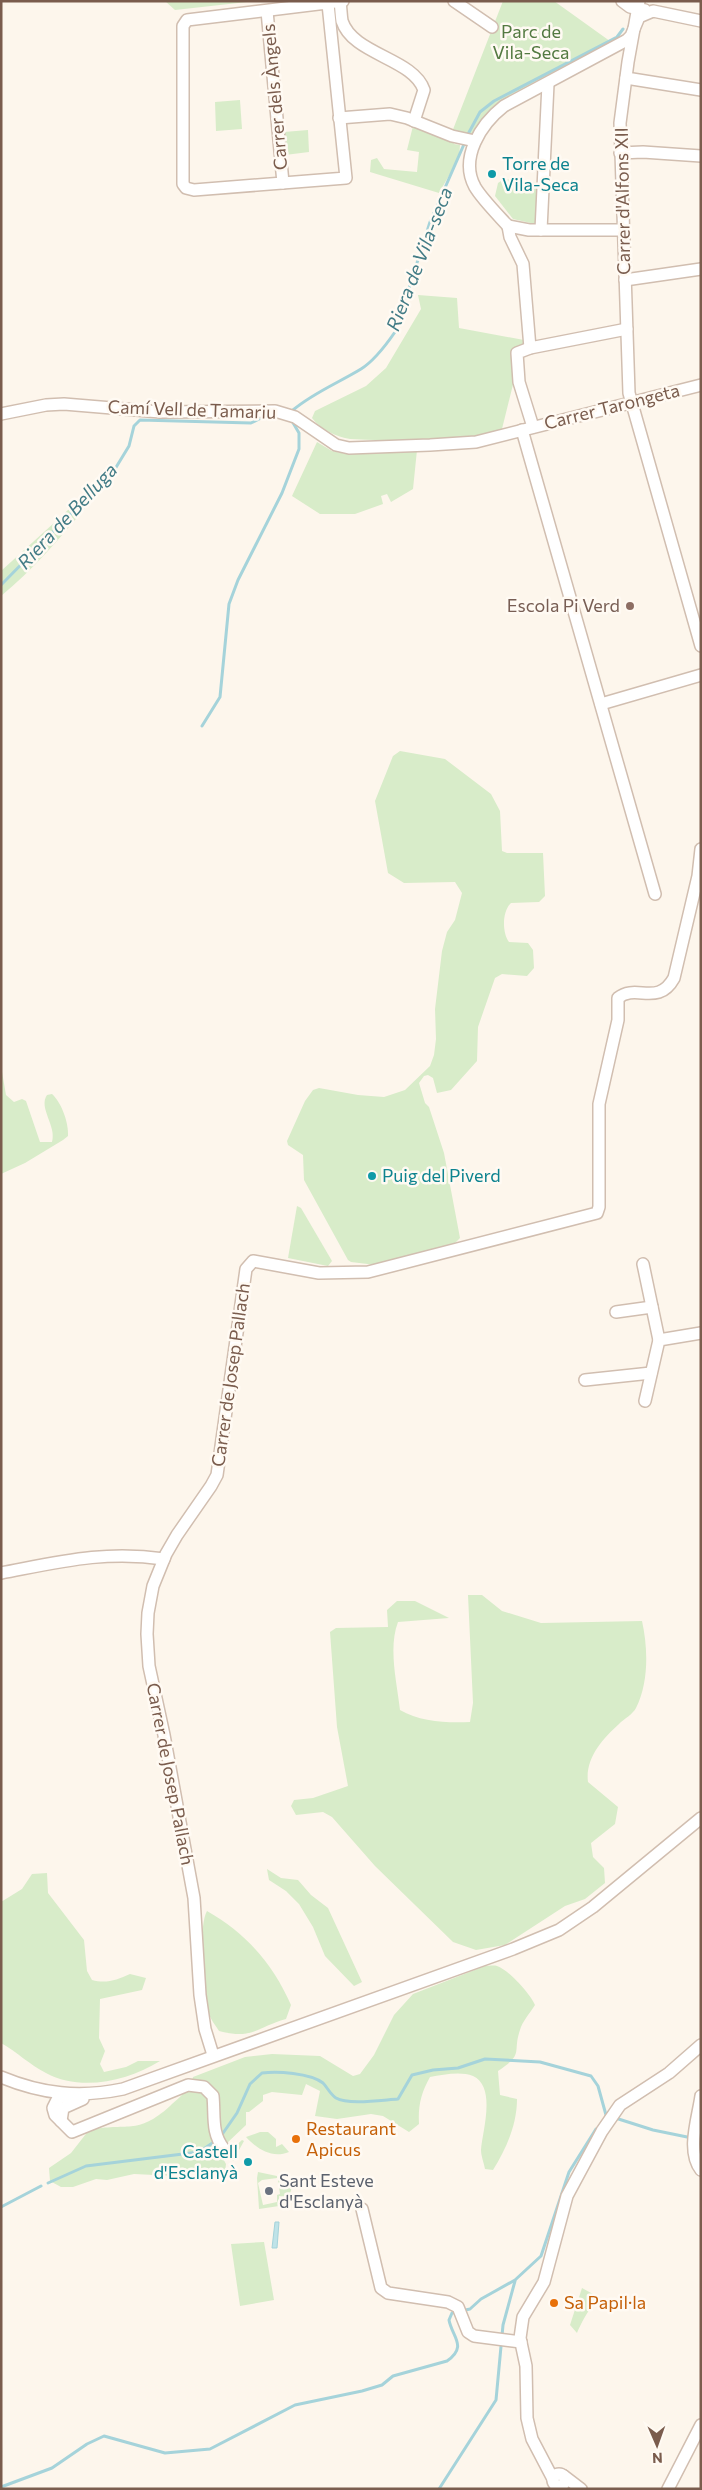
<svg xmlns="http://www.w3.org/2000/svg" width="702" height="2490" font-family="Commissioner,sans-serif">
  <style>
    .green { fill: #d8ecc9 }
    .water { fill: #bfe3e8; stroke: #a5d3da }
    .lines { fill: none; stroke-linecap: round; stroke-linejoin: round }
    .stream { stroke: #a5d3da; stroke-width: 3 }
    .minor-casing { stroke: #d1beb0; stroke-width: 14 }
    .minor { stroke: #fff; stroke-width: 11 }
    .culture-dot { fill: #0f9aa8; stroke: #fffaf3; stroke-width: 2 }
    .education-dot { fill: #8d6e63; stroke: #fffaf3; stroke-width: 2 }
    .food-dot { fill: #e8710a; stroke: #fffaf3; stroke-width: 2 }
    .worship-dot { fill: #6b7280; stroke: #fffaf3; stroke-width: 2 }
    .labels { text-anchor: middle; stroke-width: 5; stroke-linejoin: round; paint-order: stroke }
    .park-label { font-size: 18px; fill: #537a41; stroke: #fffaf3 }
    .street-label { font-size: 18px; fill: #7a5c4d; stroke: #fffaf3 }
    .culture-label { font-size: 18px; fill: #0d838f; stroke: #fffaf3; text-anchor: start }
    .education-label { font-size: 18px; fill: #785e54; stroke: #fffaf3; text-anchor: end }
    .food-label { font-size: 18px; fill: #c56008; stroke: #fffaf3; text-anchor: start }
    .worship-label { font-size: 18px; fill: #5b616d; stroke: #fffaf3; text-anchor: start }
    .water-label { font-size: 19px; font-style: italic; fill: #437c86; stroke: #fffaf3 }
  </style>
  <rect width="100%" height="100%" fill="#fdf6ec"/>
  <g class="green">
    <path d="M165 1H256L175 10Z"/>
    <path d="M503 1H554L614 44 498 105 474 137 452 132Z"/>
    <path d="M240 100 242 129 216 131 215 102Z"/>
    <path d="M413 126 452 139 454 144 460 145 459 158 439 193 370 172 371 160 377 158 384 169 417 172 419 152 407 150Z"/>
    <path d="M308 130 309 152 285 155 284 132Z"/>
    <path d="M504 179 538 183 535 224 513 219 495 196 498 183Z"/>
    <path d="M418 295 457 298 459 328 524 340 501 433C452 444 401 441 350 439 337 437 320 429 312 418L315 411 366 386 386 368 421 309Z"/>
    <path d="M317 442 332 451 346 454 417 450 413 489 391 502 387 494 381 496 383 504 355 514H320L292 496Z"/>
    <path d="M106 478V483C73 522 41 563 1 596V571L65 513 98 479Z"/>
    <path d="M400 751 445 759 491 794 500 811 502 851 507 853H543L545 896 539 902 511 903C502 911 502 933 509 942L528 943 533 950 534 968 527 976 502 974 495 978 478 1027 477 1061 451 1090 437 1093 433 1078 428 1075 424 1076 419 1083 425 1103 429 1107 444 1153 460 1238 454 1244 376 1265 351 1262 348 1260 304 1180 303 1155 288 1145 287 1141 305 1101 313 1090 319 1088 358 1095 384 1097 405 1090 430 1066 434 1055 436 1039 435 1009 442 951 447 932 455 920 462 893 455 882 404 883 388 873 375 801 393 756Z"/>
    <path d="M1 1066 6 1095 14 1102 22 1099 26 1101 40 1142H52C57 1126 38 1108 47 1095L52 1094C62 1103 69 1124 68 1136L63 1140 25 1163 1 1174Z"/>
    <path d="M297 1206 301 1208 332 1261 328 1266 288 1258Z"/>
    <path d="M468 1595H482L502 1611 541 1623 642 1621C648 1648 649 1682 636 1708 633 1714 624 1719 619 1724 602 1739 585 1759 588 1782L618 1807 615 1824 591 1843 593 1857 604 1868 605 1883 585 1899 565 1906 505 1945 476 1950 453 1942 375 1866 332 1817 323 1812 296 1815 291 1806 294 1800 313 1798 348 1786 337 1727 330 1632 336 1628 388 1627 387 1610 397 1601H415L449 1618 398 1622C388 1648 397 1683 400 1710 420 1722 447 1723 470 1722L473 1703Z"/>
    <path d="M267 1869 281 1878 298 1880 311 1895 328 1908 362 1982 354 1986 325 1956 313 1927 299 1904 286 1891 269 1880Z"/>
    <path d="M47 1873 48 1893 84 1940 87 1971 92 1980C106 1984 117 1980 130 1974L146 1978 142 1990 100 1999 99 2038 105 2051 100 2064 104 2072 126 2067 138 2061H160C128 2081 81 2092 46 2073 30 2065 17 2052 1 2043V1902L22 1889 32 1874Z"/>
    <path d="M207 1911C246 1933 273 1964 291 2005L286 2019C257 2027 253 2040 219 2031 216 2026 211 2020 209 2014 202 1997 198 1926 207 1911Z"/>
    <path d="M485 1966C488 1966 494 1965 497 1966 509 1970 531 1995 535 2005 530 2013 522 2022 520 2030 512 2053 525 2053 498 2071L500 2095 517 2099C517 2125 506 2149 493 2170L485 2169C484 2163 481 2156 481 2150 482 2132 497 2087 473 2076 460 2071 443 2075 430 2077 421 2093 418 2106 419 2124L409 2132 383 2116 371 2114 337 2119 315 2116 320 2091 306 2084 302 2095 272 2092 263 2095V2101L249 2112H246V2125L226 2144 221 2155 226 2164 225 2172 194 2170 175 2176 134 2174 107 2180 96 2179 73 2187H61L50 2181 49 2168 71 2153 89 2130C127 2122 137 2136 170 2106 176 2100 183 2096 186 2088L191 2086 193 2077 245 2057 272 2054 320 2056 353 2076 360 2074 374 2055 394 2015 413 1994Z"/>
    <path d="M260 2132H268L276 2139V2147L282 2144 289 2152C272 2159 257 2149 246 2137Z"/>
    <path d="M242 2140 244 2141 233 2161 229 2152Z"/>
    <path d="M258 2172 277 2176V2178L262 2180 258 2183 263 2205 277 2202V2195L280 2194 278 2180H294L289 2197 279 2196V2206L259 2209 257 2178Z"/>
    <path d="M264 2242 274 2300 240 2306 231 2244Z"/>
    <path d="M582 2288 602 2299C590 2304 582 2322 577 2333L570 2325Z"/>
  </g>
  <path class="water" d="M275 2222H279L277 2248H272Z"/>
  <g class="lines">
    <g class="stream">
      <path d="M467 136 480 112 494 101 617 37 623 29"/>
      <path d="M293 410C313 393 338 383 361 369 374 361 386 345 395 332L430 222 465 142"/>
      <path d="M1 585 115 469 129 446 134 426 140 420 251 423 261 418"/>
      <path d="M202 726 220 697 229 604 238 580 282 493 299 449V433L292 421"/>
      <path d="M221 2136 237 2113 250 2084 262 2073C277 2071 310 2073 323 2083 327 2087 330 2094 336 2098 348 2105 382 2100 398 2099L412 2075 433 2070 458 2068 485 2059 540 2062 591 2076 598 2086 606 2115 653 2130 692 2138"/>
      <path d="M48 2183 86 2166 199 2152 217 2140"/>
      <path d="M1 2207 41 2186"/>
      <path d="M1 2487 52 2468 87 2444 104 2436 165 2453 210 2449 295 2405 362 2391 382 2385 393 2376 447 2361C468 2346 452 2337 449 2320L452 2313 470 2309 481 2299 515 2280 541 2256 569 2172 596 2129"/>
      <path d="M439 2489 496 2400 503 2325 515 2281"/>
    </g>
    <defs>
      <g id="minor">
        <path d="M454 1 492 27"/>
        <path d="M622 1 630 7 645 10"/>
        <path d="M639 1 628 62 620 123 629 393 701 646"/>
        <path d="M340 2C341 8 341 15 342 21 353 55 413 58 424 90L414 121"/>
        <path d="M328 4 346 178 194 190 186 188 183 184V26L187 20 343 1"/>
        <path d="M267 11 283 183"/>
        <path d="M626 78 701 90"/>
        <path d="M339 118 390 114 407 118 452 136 475 141"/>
        <path d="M620 153 643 152 701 156"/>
        <path d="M508 226C499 216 482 199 475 187 459 158 481 124 504 106L627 40 631 36 639 17 653 11 701 21"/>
        <path d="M508 226 510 237 523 264 530 348"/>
        <path d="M508 226 529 230H623"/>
        <path d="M541 230 548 84"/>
        <path d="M625 280 701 269"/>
        <path d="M1 414 46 405 64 404 160 412 275 411 295 417 336 445 349 448 430 445 476 442 701 385"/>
        <path d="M533 427 519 382 517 353 530 348 627 329"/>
        <path d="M522 430 655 894"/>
        <path d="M601 704 701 675"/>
        <path d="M643 1264 659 1340"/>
        <path d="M616 1312 652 1307"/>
        <path d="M585 1380 651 1373"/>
        <path d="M645 1401 659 1340 701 1333"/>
        <path d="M1 1573C59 1562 105 1550 164 1559"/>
        <path d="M213 2055 205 2029 200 1995 194 1898 164 1735 149 1666 147 1634 148 1613 153 1586 166 1554 177 1535 211 1486 217 1475 246 1269 253 1261 319 1273 368 1272 597 1213 599 1207V1104L618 1020V998C636 983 658 1007 674 978L698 876 701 849"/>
        <path d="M1 2077C42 2094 79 2098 123 2089L513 1949 559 1930 593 1907 701 1818"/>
        <path d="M68 2096 58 2098 53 2108 55 2115 72 2132 188 2085 204 2087 213 2096C215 2116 211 2133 224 2149"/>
        <path d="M701 2096C698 2118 686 2151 701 2170"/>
        <path d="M61 2121 63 2108 83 2099"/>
        <path d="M362 2209 381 2288 388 2293 448 2302 458 2307 468 2332 474 2336 521 2342"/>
        <circle cx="559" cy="2480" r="6"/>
        <path d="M564 2476 581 2489"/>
        <path d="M553 2479 532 2439 527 2418 526 2366 520 2338 523 2317 544 2282 567 2196 602 2131 620 2105 669 2073 701 2045"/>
        <path d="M668 2489 701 2425"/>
      </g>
    </defs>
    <use href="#minor" class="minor-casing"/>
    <use href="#minor" class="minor"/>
  </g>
  <g class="culture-dot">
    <circle cx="492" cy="174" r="5"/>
    <circle cx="372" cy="1176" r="5"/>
    <circle cx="248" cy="2162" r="5"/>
  </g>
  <circle class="education-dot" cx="630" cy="606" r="5"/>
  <g class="food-dot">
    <circle cx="296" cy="2139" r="5"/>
    <circle cx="554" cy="2303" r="5"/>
  </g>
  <circle class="worship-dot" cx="269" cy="2191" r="5"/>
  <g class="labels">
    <g class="park-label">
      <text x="531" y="38">Parc de<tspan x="531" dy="21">Vila-Seca</tspan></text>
    </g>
    <g class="street-label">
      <text transform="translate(275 97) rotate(-95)" y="6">Carrer dels Àngels</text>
      <text transform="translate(623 201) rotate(-91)" y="6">Carrer d'Alfons XII</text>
      <text transform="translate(612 407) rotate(-14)" y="6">Carrer Tarongeta</text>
      <text transform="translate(192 410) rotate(2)" y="6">Camí Vell de Tamariu</text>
      <text transform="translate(231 1375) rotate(-82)" y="6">Carrer de Josep Pallach</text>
      <text transform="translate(170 1774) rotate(79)" y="6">Carrer de Josep Pallach</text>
    </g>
    <g class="culture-label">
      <text x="502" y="170">Torre de<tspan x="502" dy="21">Vila-Seca</tspan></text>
      <text x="382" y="1182">Puig del Piverd</text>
      <text x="238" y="2158" text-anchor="end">Castell<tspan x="238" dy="21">d'Esclanyà</tspan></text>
    </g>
    <g class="education-label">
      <text x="620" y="612">Escola Pi Verd</text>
    </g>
    <g class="food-label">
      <text x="306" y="2135">Restaurant<tspan x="306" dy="21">Apicus</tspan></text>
      <text x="564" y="2309">Sa Papil·la</text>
    </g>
    <g class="worship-label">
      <text x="279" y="2187">Sant Esteve<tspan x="279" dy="21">d'Esclanyà</tspan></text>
    </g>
    <g class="water-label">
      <text transform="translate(419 259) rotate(-69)" y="7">Riera de Vila-seca</text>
      <text transform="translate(67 516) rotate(-47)" y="7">Riera de Belluga</text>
    </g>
  </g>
  <rect width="702" height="2490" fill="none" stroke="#7a5c4d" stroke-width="5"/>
  <g transform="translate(657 2445) rotate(178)" stroke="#fffaf3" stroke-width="4" paint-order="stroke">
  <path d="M0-4L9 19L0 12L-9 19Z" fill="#7a5c4d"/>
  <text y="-8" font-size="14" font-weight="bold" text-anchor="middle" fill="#7a5c4d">N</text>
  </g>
</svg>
